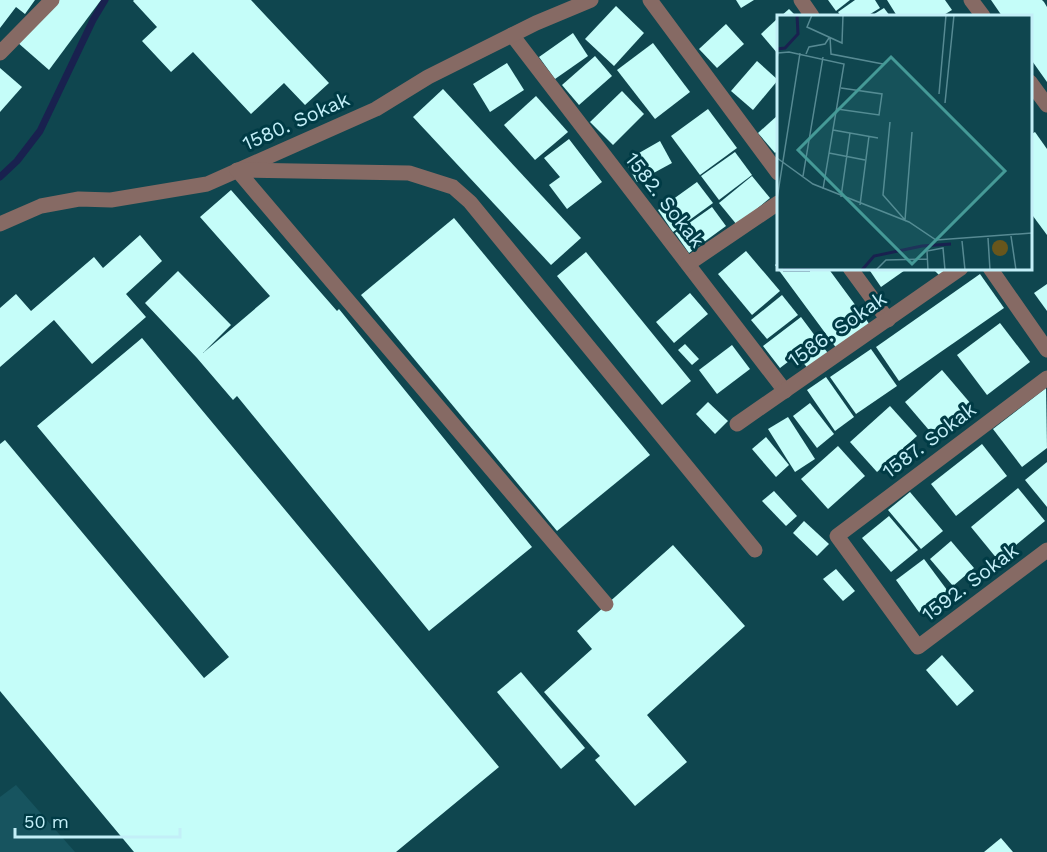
<svg xmlns="http://www.w3.org/2000/svg" width="1047" height="852" font-family="'Work Sans',sans-serif">
  <style>
    .built { fill: #17545f }
    .lines { fill: none; stroke-linecap: round; stroke-linejoin: round }
    .stream { stroke: #19214f; stroke-width: 7 }
    .building { fill: #c5fdf9 }
    .minor { stroke: #866a64; stroke-width: 15 }
    .labels { text-anchor: middle; stroke-width: 6; stroke-linejoin: round; paint-order: stroke }
    .street-label { font-size: 20px; fill: #c3eff8; stroke: #003b45 }
    .inset-river { fill: none; stroke: #19214f; stroke-width: 3 }
    .inset-road { fill: none; stroke: #578a93; stroke-width: 1.5 }
    .view { fill: #459a97; fill-opacity: 0.15; stroke: #459a97; stroke-width: 3 }
    .inset-edge { fill: none; stroke: #c3eff8; stroke-width: 3 }
  </style>
  <rect width="100%" height="100%" fill="#0f464f"/>
  <path class="built" d="M16 785 75 852H0V797Z"/>
  <g class="lines">
    <path class="stream" d="M0 177 17 161 40 131 93 20 105 0"/>
  </g>
  <g class="building">
    <path d="M0 0H35L25 14 16 7 0 28Z"/>
    <path d="M59 0H101L49 70 17 42Z"/>
    <path d="M134 0H251L329 83 305 105 284 83 251 114 193 52 171 72 142 41 157 27 133 1Z"/>
    <path d="M736 0H754L741 8Z"/>
    <path d="M828 0H850L836 11Z"/>
    <path d="M855 0H875L880 8 867 16H841L838 12Z"/>
    <path d="M887 0H945L952 10 942 16H897Z"/>
    <path d="M991 0H1042L1044 2 1047 7V82L1030 58V16H1002Z"/>
    <path d="M616 6 644 33 614 66 585 39Z"/>
    <path d="M884 8 890 16H871Z"/>
    <path d="M789 9 796 16H781Z"/>
    <path d="M778 18V54L761 34Z"/>
    <path d="M726 24 744 44 717 68 699 49Z"/>
    <path d="M573 33 588 56 555 79 539 57Z"/>
    <path d="M653 43 690 92 655 119 617 70Z"/>
    <path d="M595 56 612 76 579 105 562 85Z"/>
    <path d="M757 61 778 80 753 110 731 91Z"/>
    <path d="M507 63 524 90 490 112 473 84Z"/>
    <path d="M0 68 22 87 0 112Z"/>
    <path d="M443 89 581 238 551 265 413 117Z"/>
    <path d="M622 91 644 114 613 145 590 122Z"/>
    <path d="M536 96 568 132 535 160 504 125Z"/>
    <path d="M708 109 737 148 700 175 671 136Z"/>
    <path d="M778 115V150L775 153 758 133Z"/>
    <path d="M1035 132 1047 149V235L1030 212V135Z"/>
    <path d="M569 139 602 182 567 209 549 185 560 177 544 158Z"/>
    <path d="M660 141 672 163 637 182 625 161Z"/>
    <path d="M735 152 752 175 719 200 701 176Z"/>
    <path d="M752 176 770 198 737 225 719 203Z"/>
    <path d="M697 182 713 203 673 232 658 210Z"/>
    <path d="M231 190 337 311 339 309 532 547 429 631 237 396 233 400 197 358 145 303 178 271 231 325 203 353 270 296 200 217Z"/>
    <path d="M712 207 726 226 689 253 675 233Z"/>
    <path d="M454 218 650 455 557 531 361 295Z"/>
    <path d="M140 235 162 261 126 294 146 317 92 364 54 320 0 367V308L16 294 31 311 94 257 103 268Z"/>
    <path d="M746 251 780 291 752 315 718 274Z"/>
    <path d="M586 252 691 381 662 405 557 276Z"/>
    <path d="M778 262V268H828L870 325 837 349 775 265Z"/>
    <path d="M868 268H908L881 287Z"/>
    <path d="M932 268H950L942 278Z"/>
    <path d="M980 274 1004 308 899 381 876 347Z"/>
    <path d="M1047 284V311L1034 293Z"/>
    <path d="M690 293 708 314 674 343 656 322Z"/>
    <path d="M782 295 798 315 767 339 751 320Z"/>
    <path d="M801 317 830 356 810 371 797 355 780 368 763 346Z"/>
    <path d="M1000 323 1030 362 987 395 957 355Z"/>
    <path d="M142 338 499 767 396 852H134L0 691V444L5 440 204 678 229 657 37 426Z"/>
    <path d="M685 344 699 359 692 365 678 350Z"/>
    <path d="M732 345 750 369 717 394 699 370Z"/>
    <path d="M871 349 897 386 856 414 830 377Z"/>
    <path d="M942 370 971 404 934 436 905 402Z"/>
    <path d="M826 377 854 417 835 431 807 390Z"/>
    <path d="M1046 388 1047 448 1022 467 993 429Z"/>
    <path d="M708 402 728 421 715 434 696 414Z"/>
    <path d="M810 403 834 434 817 448 793 416Z"/>
    <path d="M890 406 917 436 877 472 850 442Z"/>
    <path d="M788 417 815 459 795 472 768 429Z"/>
    <path d="M766 437 789 465 776 477 752 449Z"/>
    <path d="M982 444 1007 476 956 516 931 484Z"/>
    <path d="M838 446 865 476 828 509 801 479Z"/>
    <path d="M1047 462V507L1025 480Z"/>
    <path d="M1018 488 1045 521 998 560 971 527Z"/>
    <path d="M774 491 797 516 786 526 762 501Z"/>
    <path d="M910 492 943 531 921 549 888 510Z"/>
    <path d="M889 516 918 550 891 572 862 538Z"/>
    <path d="M804 521 829 544 817 556 793 533Z"/>
    <path d="M951 541 974 568 953 586 930 559Z"/>
    <path d="M673 545 745 626 647 715 687 762 635 806 595 760 600 756 544 692 592 649 577 631Z"/>
    <path d="M924 559 950 594 921 615 896 580Z"/>
    <path d="M836 569 855 591 843 601 823 579Z"/>
    <path d="M942 655 974 691 957 706 926 670Z"/>
    <path d="M521 672 585 748 561 769 497 692Z"/>
    <path d="M1001 838 1013 852H984Z"/>
  </g>
  <g class="lines">
    <g class="minor">
      <path d="M650 0 778 173"/>
      <path d="M801 0 812 16"/>
      <path d="M971 0 983 16"/>
      <path d="M512 35 785 391"/>
      <path d="M0 53 52 0"/>
      <path d="M1030 82 1047 105"/>
      <path d="M0 224 41 206 79 199 111 200 207 184 376 109 428 77 536 23 591 0"/>
      <path d="M688 264 778 203"/>
      <path d="M850 268 888 320"/>
      <path d="M990 268 1047 350"/>
      <path d="M1047 378 837 536 918 647 1047 550"/>
      <path d="M737 424 961 268"/>
      <path d="M606 604 237 170 409 173 453 187 470 202 755 550"/>
    </g>
  </g>
  <g class="labels">
    <g class="street-label">
      <text transform="translate(296 121) rotate(-24)" y="7">1580. Sokak</text>
      <text transform="translate(665 200) rotate(52)" y="7">1582. Sokak</text>
      <text transform="translate(837 329) rotate(-35)" y="7">1586. Sokak</text>
      <text transform="translate(929 440) rotate(-37)" y="7">1587. Sokak</text>
      <text transform="translate(970 582) rotate(-37)" y="7">1592. Sokak</text>
    </g>
  </g>
  <g transform="translate(777 15)">
    <rect width="255" height="255" fill="#0f464f"/>
    <path d="M215 233a8 8 0 1 1 16 0a8 8 0 1 1-16 0Z" fill="#68561c"/>
    <path class="inset-river" d="M0 34 8 33 21 19 20 0M6 255H33M85 255 97 241 145 231 174 229"/>
    <path class="inset-road" d="M35 0 30 12 65 28 66 0M53 22 54 39 106 49M29 39 32 32 48 29 52 23M0 43 1 38 12 37 67 49 46 174M162 79 169 0M168 88 177 0M60 94 102 100 105 79 64 73M113 107 106 180 128 205 135 117M56 115 101 123M52 138 88 145M0 143 36 169 132 207 159 225 255 218M26 161 46 42M64 182 73 118M0 184 23 38M83 190 92 121M234 221 239 255M211 223 213 255M185 226 188 255M99 255 109 245 150 244M151 255 150 236 166 233 168 255"/>
    <path class="view" d="M114 42 228 156 135 249 21 135Z"/>
    <rect width="255" height="255" class="inset-edge"/>
  </g>
  <path d="M15 828v9h165v-9" fill="none" stroke="#c3eff8" stroke-width="3"/>
  <text x="24" y="828" font-size="18" fill="#c3eff8" stroke="#003b45" stroke-width="4.5" paint-order="stroke">50 m</text>
</svg>
